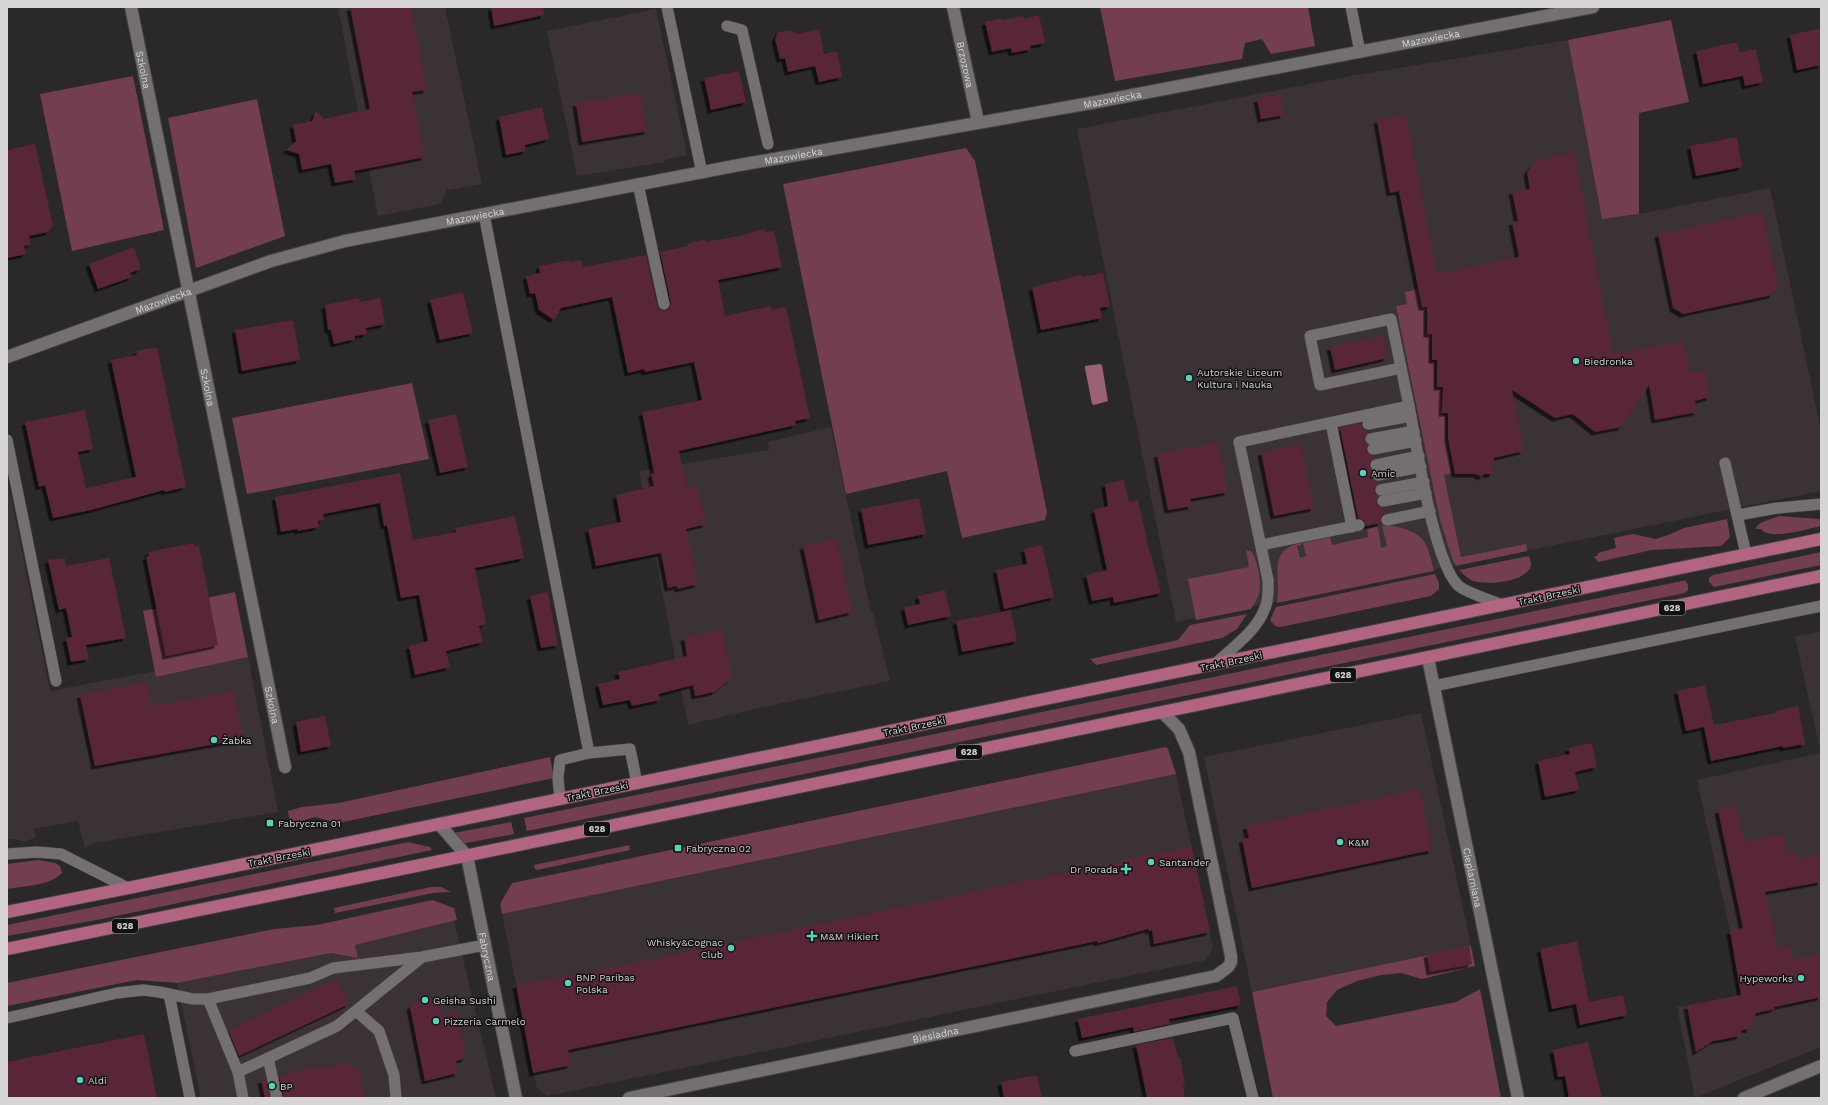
<svg xmlns="http://www.w3.org/2000/svg" width="1828" height="1105" font-family="'Work Sans',sans-serif">
  <style>
    .built { fill: #3b3235 }
    .green { fill: #733e50 }
    .water { fill: #9b6174 }
    .building { fill: #592538; filter: url(#shadow) }
    .lines { fill: none; stroke-linecap: round; stroke-linejoin: round }
    .service-casing { stroke: #464444; stroke-width: 12 }
    .minor-casing { stroke: #464444; stroke-width: 14 }
    .primary-casing { stroke: #464444; stroke-width: 14 }
    .service { stroke: #747071; stroke-width: 11 }
    .minor { stroke: #747071; stroke-width: 12 }
    .primary { stroke: #b26582; stroke-width: 12 }
    .poi-dot { fill: #5dceb8; stroke: #121111; stroke-width: 1.5 }
    .labels { text-anchor: middle; stroke-width: 3; stroke-linejoin: round; paint-order: stroke }
    .shield { fill: #121111; stroke: #9c9a9b; stroke-width: 1 }
    .shield-label { font-size: 9px; font-weight: bold; fill: #d7d5d6 }
    .street-label { font-size: 10px; fill: #d7d5d6; stroke: #121111 }
    .poi-label { font-size: 10px; fill: #d7d5d6; stroke: #121111; text-anchor: start }
  </style>
  <defs>
    <filter id="shadow"><feDropShadow dx="-3.5" dy="3.5" stdDeviation="0" flood-color="#0009"/></filter>
  </defs>
  <rect width="100%" height="100%" fill="#2b2829"/>
  <g class="built">
    <path d="M338 7H445L482 184 447 190 440 204 378 216Z"/>
    <path d="M656 9 687 155 665 160V162L577 176 547 31Z"/>
    <path d="M1568 40 1602 219 1639 214 1770 188 1821 431V491L1176 622 1077 129 1356 75Z"/>
    <path d="M831 427 871 612 873 613 890 681 754 709 688 725 639 471 769 450 768 442Z"/>
    <path d="M7 477 50 691 155 671 157 677 248 657 278 812 95 843 85 848 78 821 34 829 36 837 24 842 15 839 7 840Z"/>
    <path d="M1821 631V753L1795 637Z"/>
    <path d="M1421 713 1471 946 1252 992 1204 757Z"/>
    <path d="M1821 753V1047L1695 1098 1677 1007 1741 995 1730 931 1697 780Z"/>
    <path d="M1176 774 1213 948 1206 960 547 1096 537 1088 502 914Z"/>
    <path d="M454 921 496 1098H201L177 983 331 953 358 958 355 945Z"/>
  </g>
  <g class="green">
    <path d="M1100 7H1308L1315 46 1271 54 1262 39 1245 43 1242 59 1115 81Z"/>
    <path d="M1671 20 1689 102 1639 113V214L1602 219 1568 40Z"/>
    <path d="M133 76 164 230 72 251 40 94Z"/>
    <path d="M257 99 285 236 196 268 168 118Z"/>
    <path d="M966 148 975 161 1047 512 1045 520 962 538 947 471 846 494 783 184Z"/>
    <path d="M1417 289 1420 307 1426 308 1425 334H1431L1430 361 1435 362V388L1441 389 1442 415 1446 416V441L1452 473 1444 475 1461 557 1526 544 1527 551 1456 566 1453 561 1440 520 1396 306 1407 304 1405 292Z"/>
    <path d="M412 383 429 459 247 494 232 418Z"/>
    <path d="M1779 516 1821 519V526C1807 529 1769 541 1761 529H1756V527L1760 523Z"/>
    <path d="M1727 519 1730 537 1721 546 1652 550 1598 562 1594 557 1598 555V553L1616 548 1614 538 1633 534 1656 539 1668 535 1684 528Z"/>
    <path d="M1388 525C1423 532 1426 537 1434 571L1277 603C1282 577 1266 550 1301 543V545L1297 546 1300 558 1306 556 1303 543 1330 537 1332 545 1368 537 1367 529 1378 526 1381 548 1387 546 1382 526Z"/>
    <path d="M1246 550 1251 551C1258 560 1262 583 1259 595 1257 599 1254 604 1251 609L1196 620 1188 579 1249 567Z"/>
    <path d="M1821 552V565L1714 587 1709 582V578L1713 575Z"/>
    <path d="M1529 556C1530 559 1532 564 1530 568 1523 583 1484 586 1471 580 1466 577 1463 574 1459 570Z"/>
    <path d="M1435 574 1439 583V589L1431 596 1280 627 1275 626 1270 620 1276 607Z"/>
    <path d="M1682 581H1686L1688 585V590L1685 593 527 831 524 818Z"/>
    <path d="M235 592 248 657 156 677 143 611Z"/>
    <path d="M1247 614 1237 629 1222 638 1096 665 1090 659 1178 640 1190 625Z"/>
    <path d="M1166 747 1168 749 1176 774 502 914 500 904 512 883Z"/>
    <path d="M550 757 554 778 338 823 315 817 290 824 288 811 302 807 339 803Z"/>
    <path d="M511 822 514 834 461 844 454 833Z"/>
    <path d="M408 842 430 847 432 850 97 920 7 936V925Z"/>
    <path d="M629 845 630 850 537 870 535 869 534 865Z"/>
    <path d="M38 860 55 863 60 866 62 873C50 886 24 886 7 889V864Z"/>
    <path d="M431 887H441L451 892 433 893 335 913 334 908Z"/>
    <path d="M432 900 454 908 457 920 355 945 358 958 331 953 177 983 137 980 7 1006V983L274 929 317 925Z"/>
    <path d="M1471 946 1475 966 1422 979 1401 973 1381 975 1357 981 1337 990 1327 1002 1326 1016 1336 1026 1456 1002 1480 989 1501 1098H1273L1252 992Z"/>
  </g>
  <path class="water" d="M1100 364 1102 365 1108 401 1094 405 1092 404 1085 368V366Z"/>
  <g class="building">
    <path d="M350 7H411L427 90 412 92 425 157 354 171 356 179 335 183 331 164 302 170 299 154 286 150 296 141 293 125 312 121 316 111 324 119 370 109Z"/>
    <path d="M491 7H543L544 15 494 26Z"/>
    <path d="M1039 15 1045 43 1030 46 1031 49 1012 53 1011 48 992 52 985 22 1002 18V20L1023 16 1024 19Z"/>
    <path d="M1821 28V65L1797 70 1790 35Z"/>
    <path d="M819 29 824 54 837 51 842 77 819 82 815 66 788 72 785 58 780 59 775 39 779 32 789 30 798 34Z"/>
    <path d="M1737 42 1740 52 1756 49 1763 82 1745 86 1743 76 1703 84 1696 51Z"/>
    <path d="M739 71 746 102 711 110 704 78Z"/>
    <path d="M640 93 648 131 582 142 576 103Z"/>
    <path d="M1280 94 1284 115 1261 119 1257 99Z"/>
    <path d="M542 107 549 139 525 145 526 151 506 155 499 117Z"/>
    <path d="M1406 114 1437 274 1519 257 1512 222 1518 221 1512 191 1530 189 1527 172 1533 164 1543 159 1574 152 1613 354 1684 341 1690 372 1705 370 1710 397 1695 401 1697 412 1655 420 1649 385 1621 427 1595 432 1573 414 1555 418 1512 390 1524 451 1494 458 1493 474H1484L1482 477 1476 474H1455L1448 438V413H1442L1443 387H1437V360H1432V334H1427V307H1422L1399 191 1390 193 1377 120Z"/>
    <path d="M1737 137 1742 167 1696 176 1690 146Z"/>
    <path d="M35 144 53 226 48 232 29 236 31 244 24 246 26 254 7 258V150Z"/>
    <path d="M1762 212 1778 286 1772 295 1683 314 1673 308 1658 234Z"/>
    <path d="M764 229 765 232 774 231 782 267 718 280 725 316 771 306 772 310 786 307 810 418 795 421 796 425 679 451 687 488 697 486 706 524 686 529 698 584 678 589 677 586 668 588 661 553 596 566 588 529 621 522 616 495 654 486 651 474 654 473 642 412 702 400 694 362 645 372 644 369 628 373 612 297 561 308 554 320 539 310 535 293 530 294 526 276 540 273 539 266 569 260 570 262 581 260 583 267 646 255 657 305 659 309 665 311 669 309 671 303 660 252 688 246 687 244 705 239V242L739 236Z"/>
    <path d="M134 247 141 269 130 273 132 277 98 289 89 264Z"/>
    <path d="M1103 273 1110 306 1100 308 1102 318 1041 330 1032 287 1081 275 1082 277Z"/>
    <path d="M463 292 473 333 440 340 430 300Z"/>
    <path d="M359 298 360 302 380 298 385 324 366 328 367 334 355 336V339L334 344 331 331 328 329 325 305Z"/>
    <path d="M293 320 300 360 242 371 235 330Z"/>
    <path d="M1383 336 1387 358 1335 370 1330 347Z"/>
    <path d="M157 347 186 487 165 492 164 490 91 510 53 518 45 485 39 487 25 422 85 410 93 449 78 452 86 488 136 477 111 360 137 355 136 351Z"/>
    <path d="M456 414 468 467 440 473 428 420Z"/>
    <path d="M1361 423 1363 429 1369 432 1364 437V441L1368 445 1366 451 1368 454 1374 456V458L1369 463V467L1373 471 1371 477 1373 480 1379 483 1374 488V492L1378 496 1376 503 1380 507 1384 508 1386 513 1381 517V523L1366 526 1364 520 1358 518 1340 428Z"/>
    <path d="M1218 442 1228 492 1190 499 1192 506 1168 510 1157 454Z"/>
    <path d="M1301 444 1314 508 1274 516 1261 452Z"/>
    <path d="M400 473 413 540 456 532V528L515 516 524 558 475 568 486 624 479 626 483 642 446 651 450 667 415 675 409 646 428 641 419 595 401 598 387 525 384 526 380 503 323 514 324 520 318 521 319 527 297 531V529L281 532 275 497Z"/>
    <path d="M1124 480 1129 502 1138 500 1150 554H1151L1161 593 1114 603 1113 597 1092 601 1086 575 1107 570 1094 510 1108 506 1105 484Z"/>
    <path d="M919 498 926 534 868 545 861 509Z"/>
    <path d="M837 539 852 612 819 620 803 546Z"/>
    <path d="M194 543V547L199 546 218 645 166 656 146 557 149 556 148 552Z"/>
    <path d="M1042 545 1054 597 1004 609 996 570 1027 564 1024 549Z"/>
    <path d="M65 558 66 566 109 558 126 638 86 645 89 659 71 662 66 638 72 637 66 608 59 610 48 560Z"/>
    <path d="M945 590 951 616 908 625 904 607 920 604 918 596Z"/>
    <path d="M548 592 558 645 541 648 530 596Z"/>
    <path d="M1011 610 1017 641 962 652 956 621Z"/>
    <path d="M722 630 732 678 714 692 695 696 693 685 659 694 660 700 632 706 630 700 603 705 598 684 620 679 618 672 687 656 684 637Z"/>
    <path d="M147 682 152 706 234 691 243 739 95 766 80 695Z"/>
    <path d="M1705 685 1714 725 1776 713V711L1798 706 1805 744 1783 748V746L1711 761 1704 727 1686 731 1677 691Z"/>
    <path d="M325 716 331 746 301 752 296 722Z"/>
    <path d="M1592 743 1597 767 1575 772 1579 790 1545 797 1538 761 1570 754 1568 748Z"/>
    <path d="M1420 789 1432 850 1252 888 1242 839 1249 838 1246 826Z"/>
    <path d="M1736 806 1744 842 1783 834 1787 854 1795 852 1797 859 1821 854V882L1765 892 1778 949 1791 947 1793 959 1821 954V997L1774 1007 1775 1009 1756 1013 1750 1029 1742 1030 1740 1036 1713 1041 1696 1052 1687 1006 1741 995 1730 931 1743 928 1718 810Z"/>
    <path d="M1192 847 1210 932 1154 944 1152 930 1149 931 1148 929 1098 943 1097 941 568 1050 571 1065 533 1073 516 985 581 974 1083 869V871L1128 859Z"/>
    <path d="M1577 941 1589 1002 1623 995 1627 1015 1580 1025 1576 1004 1552 1009 1540 949Z"/>
    <path d="M1469 947 1472 964 1430 972 1427 954Z"/>
    <path d="M337 979 349 1004 239 1056 228 1030Z"/>
    <path d="M1237 986 1241 1005 1169 1019 1170 1024 1134 1032 1133 1027 1082 1038 1078 1019Z"/>
    <path d="M423 995 441 1001 442 1016 457 1012 466 1058 456 1061 458 1073 425 1081 410 1007Z"/>
    <path d="M144 1034 157 1098H7V1062Z"/>
    <path d="M1173 1038 1178 1058 1180 1057 1185 1084H1183L1185 1098H1147L1136 1045Z"/>
    <path d="M1588 1042 1602 1098H1569L1565 1076 1558 1077 1553 1050Z"/>
    <path d="M347 1063 359 1071 365 1098H284L279 1076 298 1070 317 1067V1069Z"/>
    <path d="M1037 1075 1042 1098H1004L1001 1082Z"/>
    <path d="M266 1079 270 1098H265L261 1080Z"/>
  </g>
  <g class="lines">
    <defs>
      <g id="service">
        <path d="M667 7 702 173"/>
        <path d="M1351 7 1360 52"/>
        <path d="M727 26 742 30 768 144"/>
        <path d="M638 184 664 304"/>
        <path d="M484 214 589 753 630 749 637 783"/>
        <path d="M1401 368 1320 385 1310 336 1391 319 1409 406"/>
        <path d="M1331 423 1352 527"/>
        <path d="M1368 424 1411 416"/>
        <path d="M1371 439 1414 431"/>
        <path d="M7 440 56 681"/>
        <path d="M1373 449 1416 441"/>
        <path d="M1725 463 1746 554"/>
        <path d="M1376 465 1419 456"/>
        <path d="M1378 475 1421 467"/>
        <path d="M1381 490 1424 482"/>
        <path d="M1383 501 1426 493"/>
        <path d="M1738 515 1777 508 1821 504"/>
        <path d="M1387 520 1430 511"/>
        <path d="M1261 545 1359 525"/>
        <path d="M1215 664C1232 648 1257 631 1265 608 1269 600 1268 589 1268 580L1239 442 1409 406C1416 442 1434 567 1460 587 1472 595 1489 599 1502 605"/>
        <path d="M1434 686 1821 606"/>
        <path d="M560 799 558 778 560 760 589 753"/>
        <path d="M7 854 37 852 61 854 128 888"/>
        <path d="M169 994 190 1098"/>
        <path d="M208 999 238 1072 337 1026 421 958"/>
        <path d="M356 1011 379 1031 394 1075 396 1098"/>
        <path d="M7 1018 117 993 143 990 159 992 193 999H208L310 978 333 968 422 957 485 945"/>
        <path d="M1075 1051 1233 1018 1253 1098"/>
        <path d="M268 1058 277 1098"/>
        <path d="M238 1072 243 1098"/>
      </g>
      <g id="minor">
        <path id="s1" d="M131 7 285 767"/>
        <path id="s2" d="M953 7 978 122"/>
        <path id="s3" d="M7 357 271 261 345 241 734 166 1091 103 1593 7"/>
        <path id="s4" d="M1428 658 1518 1098"/>
        <path id="s5" d="M439 824 467 856 516 1098"/>
        <path id="s6" d="M629 1098 1216 976 1228 967 1231 962V956L1189 752 1179 729 1163 713"/>
        <path d="M1744 1098 1821 1066"/>
      </g>
      <g id="primary">
        <path d="M7 912 128 888 1821 539"/>
        <path d="M7 949 416 866 1821 576"/>
      </g>
    </defs>
    <use href="#service" class="service-casing"/>
    <use href="#minor" class="minor-casing"/>
    <use href="#primary" class="primary-casing"/>
    <use href="#service" class="service"/>
    <use href="#minor" class="minor"/>
    <use href="#primary" class="primary"/>
  </g>
  <g class="poi-dot">
    <circle cx="1576" cy="361" r="4"/>
    <circle cx="1189" cy="378" r="4"/>
    <circle cx="1363" cy="473" r="4"/>
    <circle cx="214" cy="740" r="4"/>
    <rect x="266" y="819" width="8" height="8" rx="2"/>
    <circle cx="1340" cy="842" r="4"/>
    <rect x="674" y="844" width="8" height="8" rx="2"/>
    <circle cx="1151" cy="862" r="4"/>
    <path d="M1124 863h4v4h4v4h-4v4h-4v-4h-4v-4h4z"/>
    <path d="M810 930h4v4h4v4h-4v4h-4v-4h-4v-4h4z"/>
    <circle cx="731" cy="948" r="4"/>
    <circle cx="1801" cy="978" r="4"/>
    <circle cx="568" cy="983" r="4"/>
    <circle cx="425" cy="1000" r="4"/>
    <circle cx="436" cy="1021" r="4"/>
    <circle cx="80" cy="1080" r="4"/>
    <circle cx="272" cy="1086" r="4"/>
  </g>
  <g class="labels">
    <g class="shield">
      <rect x="1659" y="601" width="26" height="14" rx="3"/>
      <rect x="1330" y="668" width="26" height="14" rx="3"/>
      <rect x="956" y="745" width="26" height="14" rx="3"/>
      <rect x="584" y="822" width="26" height="14" rx="3"/>
      <rect x="112" y="919" width="26" height="14" rx="3"/>
    </g>
    <g class="shield-label">
      <text x="1672" y="611">628</text>
      <text x="1343" y="678">628</text>
      <text x="969" y="755">628</text>
      <text x="597" y="832">628</text>
      <text x="125" y="929">628</text>
    </g>
    <g class="street-label">
      <text dy="4" stroke="none"><textPath href="#s3" startOffset="1462">Mazowiecka</textPath></text>
      <text dy="4" stroke="none"><textPath href="#s2" startOffset="59">Brzozowa</textPath></text>
      <text dy="4" stroke="none"><textPath href="#s1" startOffset="64">Szkolna</textPath></text>
      <text dy="4" stroke="none"><textPath href="#s3" startOffset="1138">Mazowiecka</textPath></text>
      <text dy="4" stroke="none"><textPath href="#s3" startOffset="814">Mazowiecka</textPath></text>
      <text dy="4" stroke="none"><textPath href="#s3" startOffset="490">Mazowiecka</textPath></text>
      <text dy="4" stroke="none"><textPath href="#s3" startOffset="166">Mazowiecka</textPath></text>
      <text dy="4" stroke="none"><textPath href="#s1" startOffset="388">Szkolna</textPath></text>
      <text transform="translate(1549 595) rotate(-12)" y="4">Trakt Brzeski</text>
      <text transform="translate(1231 661) rotate(-12)" y="4">Trakt Brzeski</text>
      <text dy="4" stroke="none"><textPath href="#s1" startOffset="712">Szkolna</textPath></text>
      <text transform="translate(914 726) rotate(-12)" y="4">Trakt Brzeski</text>
      <text transform="translate(597 791) rotate(-12)" y="4">Trakt Brzeski</text>
      <text transform="translate(279 857) rotate(-11)" y="4">Trakt Brzeski</text>
      <text dy="4" stroke="none"><textPath href="#s4" startOffset="224">Cieplarniana</textPath></text>
      <text dy="4" stroke="none"><textPath href="#s5" startOffset="145">Fabryczna</textPath></text>
      <text dy="4" stroke="none"><textPath href="#s6" startOffset="313">Biesiadna</textPath></text>
    </g>
    <g class="poi-label">
      <text x="1584" y="365">Biedronka</text>
      <text x="1197" y="376">Autorskie Liceum<tspan x="1197" dy="12">Kultura i Nauka</tspan></text>
      <text x="1371" y="477">Amic</text>
      <text x="222" y="744">Żabka</text>
      <text x="278" y="827">Fabryczna 01</text>
      <text x="1348" y="846">K&amp;M</text>
      <text x="686" y="852">Fabryczna 02</text>
      <text x="1159" y="866">Santander</text>
      <text x="1118" y="873" text-anchor="end">Dr Porada</text>
      <text x="820" y="940">M&amp;M Hikiert</text>
      <text x="723" y="946" text-anchor="end">Whisky&amp;Cognac<tspan x="723" dy="12">Club</tspan></text>
      <text x="576" y="981">BNP Paribas<tspan x="576" dy="12">Polska</tspan></text>
      <text x="1793" y="982" text-anchor="end">Hypeworks</text>
      <text x="433" y="1004">Geisha Sushi</text>
      <text x="444" y="1025">Pizzeria Carmelo</text>
      <text x="88" y="1084">Aldi</text>
      <text x="280" y="1090">BP</text>
    </g>
  </g>
  <rect width="1828" height="1105" fill="none" stroke="#d7d5d6" stroke-width="16"/>
</svg>
